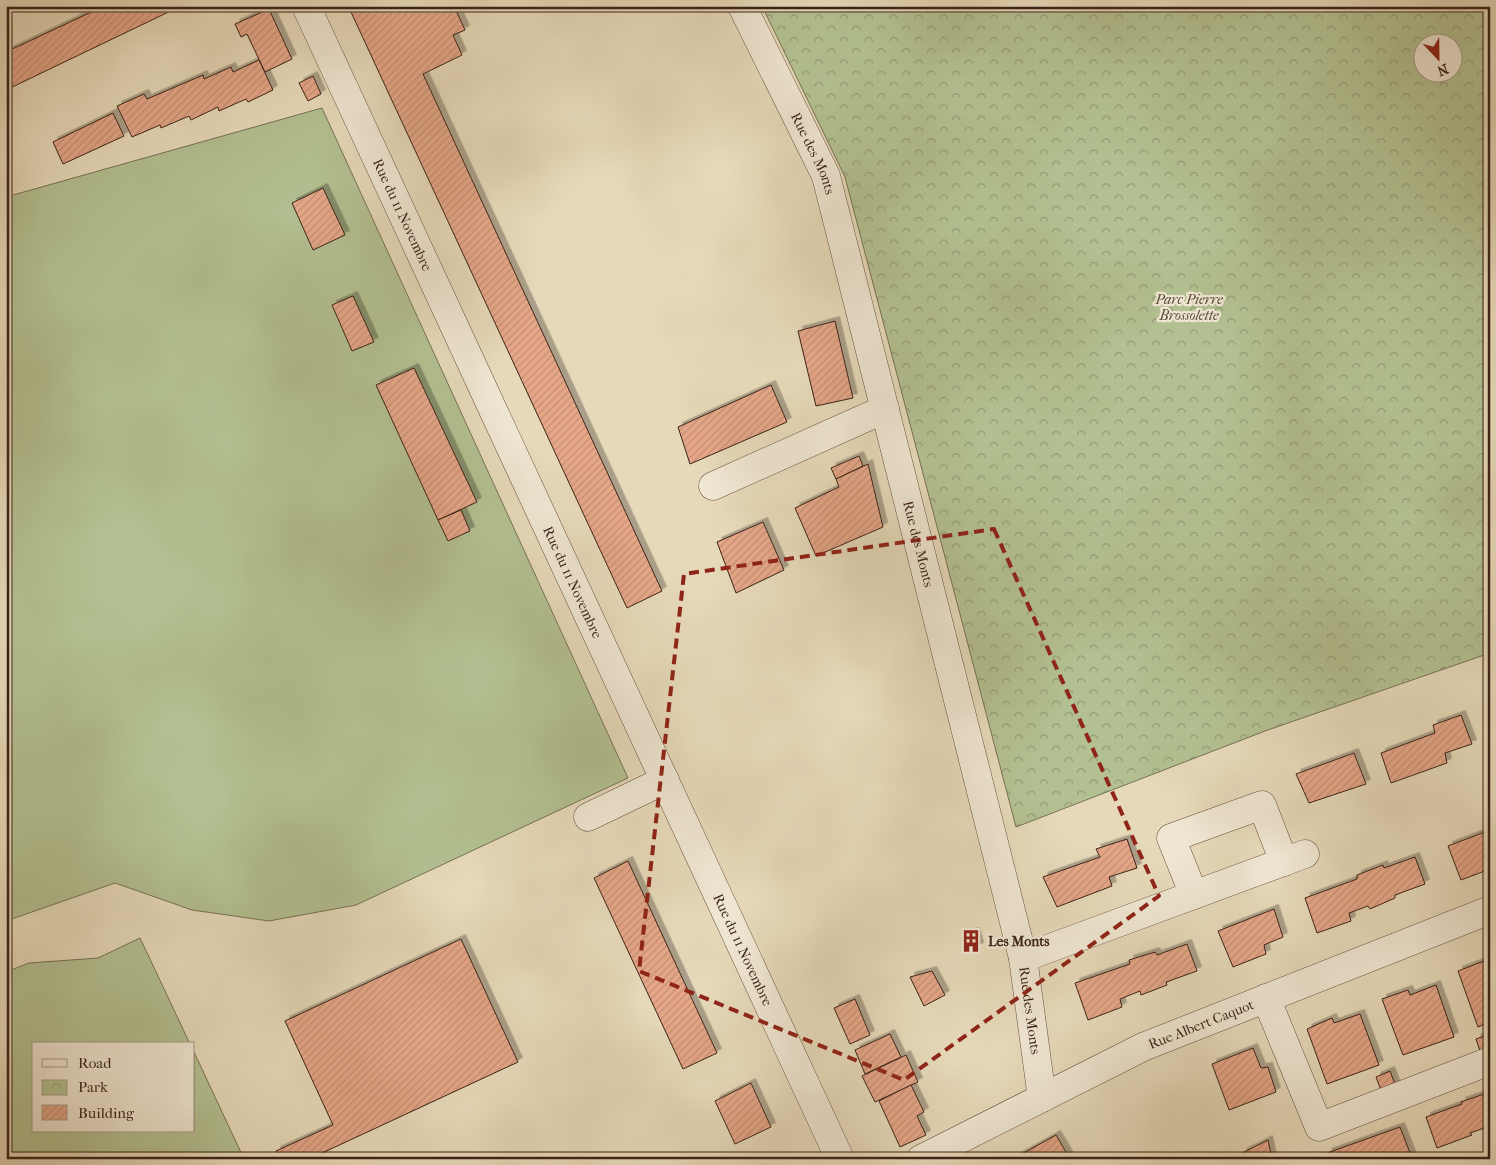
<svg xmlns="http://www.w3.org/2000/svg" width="1496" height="1165" font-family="'IM FELL French Canon',serif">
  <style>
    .green { fill: #b3c091; stroke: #777154 }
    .park { fill: url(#park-crowns); stroke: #777154; fill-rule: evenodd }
    .building { fill: url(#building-hatch); stroke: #3b2218; filter: url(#shadow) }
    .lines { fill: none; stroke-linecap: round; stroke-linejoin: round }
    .minor-casing { stroke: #665040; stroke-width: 29 }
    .minor { stroke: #efe6d2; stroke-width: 28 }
    .marked { fill: none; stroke: #8f2418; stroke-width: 4; stroke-dasharray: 10 6; stroke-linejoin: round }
    .labels { text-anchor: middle; stroke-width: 4.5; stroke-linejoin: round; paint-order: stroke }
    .street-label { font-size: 14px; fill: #3b2218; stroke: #efe6d2 }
    .park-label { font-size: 14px; font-style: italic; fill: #594a36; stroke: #efe6d2 }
    .poi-label { font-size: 14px; font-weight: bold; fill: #3b2218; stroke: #efe6d2; text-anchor: start }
  </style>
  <defs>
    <pattern id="park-crowns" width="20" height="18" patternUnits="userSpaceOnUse" patternTransform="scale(1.25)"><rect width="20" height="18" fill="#b3c091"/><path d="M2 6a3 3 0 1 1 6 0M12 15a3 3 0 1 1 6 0" fill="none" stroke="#939c75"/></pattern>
    <pattern id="building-hatch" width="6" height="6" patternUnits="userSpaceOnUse" patternTransform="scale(1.25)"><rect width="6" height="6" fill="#e5a788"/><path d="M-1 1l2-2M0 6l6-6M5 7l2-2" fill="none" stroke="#c58f75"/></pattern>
    <filter id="shadow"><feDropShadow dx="4.5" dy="-4.5" stdDeviation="0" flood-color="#0004"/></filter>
  </defs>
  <rect width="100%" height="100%" fill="#e6d9b9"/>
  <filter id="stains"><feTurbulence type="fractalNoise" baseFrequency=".004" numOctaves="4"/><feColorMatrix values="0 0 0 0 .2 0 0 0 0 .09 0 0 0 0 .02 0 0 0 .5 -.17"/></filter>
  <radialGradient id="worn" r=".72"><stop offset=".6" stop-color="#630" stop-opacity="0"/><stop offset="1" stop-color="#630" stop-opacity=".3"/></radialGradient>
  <g class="green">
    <path d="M322 108 628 778 356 905 269 921 192 910 115 883 6 921V197Z"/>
    <path d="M140 938 190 1044H34V1131H194V1052L244 1159H6V972L29 963 98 958Z"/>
  </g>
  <path class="park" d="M762 6H1490V653L1265 731 1016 827 845 177ZM1424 42H1454V72H1424Z"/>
  <g class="building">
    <path d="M104 6H181L6 90V52Z"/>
    <path d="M364 6H454L465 30 453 35 462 55 423 74 662 591 627 608 351 12Z"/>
    <path d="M269 9 292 59 265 72 247 34 241 37 235 24Z"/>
    <path d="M259 60 273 90 248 102 246 99 219 111 218 107 191 120 189 116 161 128 160 125 132 137 117 106 144 94 147 99 203 75 204 79 231 67 233 72Z"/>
    <path d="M313 76 321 94 308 101 299 83Z"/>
    <path d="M113 113 124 136 63 164 53 142Z"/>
    <path d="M323 188 345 235 313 250 292 203Z"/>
    <path d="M353 296 374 342 352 351 332 305Z"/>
    <path d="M835 321 853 398 816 406 798 331Z"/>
    <path d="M414 368 477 502 438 520 376 385Z"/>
    <path d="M771 385 787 422 690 464 678 427Z"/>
    <path d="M859 456 863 466 836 479 831 468Z"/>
    <path d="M868 464 883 527 816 556 795 508 839 487 836 479Z"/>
    <path d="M461 510 470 531 448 541 438 520Z"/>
    <path d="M763 522 784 570 736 593 717 542Z"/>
    <path d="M1461 715 1472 744 1445 753 1447 763 1391 783 1381 753 1435 733 1433 725Z"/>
    <path d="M1354 753 1366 784 1309 803 1296 774Z"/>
    <path d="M1490 830V869L1461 880 1448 846Z"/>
    <path d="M1127 839 1137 868 1109 877 1112 886 1057 907 1043 877 1100 857 1096 849Z"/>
    <path d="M1415 857 1425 884 1395 895V898L1370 909 1368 906 1349 913 1351 921 1317 933 1305 898 1357 879V875L1383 865 1384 868Z"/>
    <path d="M628 861 717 1053 683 1069 594 878Z"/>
    <path d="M1274 909 1283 937 1264 945 1266 954 1233 967 1218 931Z"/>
    <path d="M975 932 979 947 968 951 964 935Z"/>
    <path d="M461 939 518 1062 320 1154 322 1159H279L276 1151 333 1125 285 1021Z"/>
    <path d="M1187 944 1197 971 1166 982 1167 985 1141 995 1140 991 1120 999 1122 1007 1088 1020 1075 983 1130 964 1129 960 1155 952 1157 955Z"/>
    <path d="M1484 961 1486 966 1490 964V1022L1478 1027 1458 971Z"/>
    <path d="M932 971 945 995 924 1006 910 977Z"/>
    <path d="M1436 985 1454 1037 1403 1055 1382 999 1408 990 1410 995Z"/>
    <path d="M855 999 870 1035 850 1044 834 1008Z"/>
    <path d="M1360 1014 1379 1065 1327 1084 1307 1029 1332 1018 1334 1023Z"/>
    <path d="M890 1034 901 1057 865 1074 855 1050Z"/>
    <path d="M1490 1034V1058L1483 1060 1476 1039Z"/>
    <path d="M1253 1048 1261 1068 1268 1067 1276 1092 1229 1110 1212 1064Z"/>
    <path d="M906 1055 918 1082 875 1102 862 1076Z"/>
    <path d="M1390 1071 1398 1092 1384 1098 1376 1077Z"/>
    <path d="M751 1083 771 1127 735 1144 715 1101Z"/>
    <path d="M911 1085 924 1112 917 1116 926 1135 900 1147 879 1101Z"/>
    <path d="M1490 1092V1126L1470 1133 1472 1135 1437 1148 1426 1117 1462 1104 1461 1102Z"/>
    <path d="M1400 1127 1412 1158 1329 1159 1327 1153Z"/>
    <path d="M1056 1135 1070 1159H1013Z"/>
    <path d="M1268 1140 1272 1159H1245L1242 1153Z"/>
  </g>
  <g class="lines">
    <defs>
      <g id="minor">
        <path id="s1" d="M306 6 840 1159"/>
        <path id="s2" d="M742 6 826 176 1023 958 1042 1098"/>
        <path d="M713 486 885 409"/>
        <path d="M588 817 665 780"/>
        <path d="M1194 895 1171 838 1262 805 1284 862"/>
        <path d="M1023 958 1305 854"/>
        <path d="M1266 998 1319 1127 1490 1061"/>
        <path id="s3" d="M921 1159 1143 1047 1490 910"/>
      </g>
    </defs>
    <use href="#minor" class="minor-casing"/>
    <use href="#minor" class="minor"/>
  </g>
  <path class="marked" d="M994 529 1159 896 904 1080 639 971 684 574Z"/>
  <defs>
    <symbol id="building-bare" viewBox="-9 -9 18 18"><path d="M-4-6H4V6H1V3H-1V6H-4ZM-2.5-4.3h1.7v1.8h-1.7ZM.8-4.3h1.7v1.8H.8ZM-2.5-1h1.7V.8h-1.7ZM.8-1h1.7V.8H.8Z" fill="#8f2418" stroke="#efe6d2" stroke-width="2.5" paint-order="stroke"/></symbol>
  </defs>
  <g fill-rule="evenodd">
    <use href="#building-bare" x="955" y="925" width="32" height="32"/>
  </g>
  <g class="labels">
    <g class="street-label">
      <text dy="5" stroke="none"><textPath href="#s2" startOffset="164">Rue des Monts</textPath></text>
      <text dy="5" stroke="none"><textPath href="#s1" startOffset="230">Rue du 11 Novembre</textPath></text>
      <text dy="5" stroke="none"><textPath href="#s2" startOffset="569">Rue des Monts</textPath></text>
      <text dy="5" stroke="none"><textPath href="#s1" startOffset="635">Rue du 11 Novembre</textPath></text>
      <text dy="5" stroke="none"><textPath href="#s1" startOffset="1040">Rue du 11 Novembre</textPath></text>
      <text dy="5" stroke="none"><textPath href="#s2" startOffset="1049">Rue des Monts</textPath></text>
      <text dy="5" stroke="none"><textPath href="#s3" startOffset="311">Rue Albert Caquot</textPath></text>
    </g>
    <g class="park-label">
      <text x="1189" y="304">Parc Pierre<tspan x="1189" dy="16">Brossolette</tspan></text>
    </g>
    <g class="poi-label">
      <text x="988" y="946">Les Monts</text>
    </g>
  </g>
  <rect width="1496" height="1165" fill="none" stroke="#e6d9b9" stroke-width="25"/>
  <rect x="8" y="8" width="1481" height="1150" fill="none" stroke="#3b2218" stroke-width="2.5"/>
  <rect x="12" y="12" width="1471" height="1140" fill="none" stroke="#3b2218"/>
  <rect x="32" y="1042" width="162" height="90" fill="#efe6d2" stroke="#a79888"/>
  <rect x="42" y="1059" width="25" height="8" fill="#efe6d2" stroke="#a79888"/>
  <text x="78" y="1068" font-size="15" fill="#3b2218">Road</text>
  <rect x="42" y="1080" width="25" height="15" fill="url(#park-crowns)" stroke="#a79888"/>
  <text x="78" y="1092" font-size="15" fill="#3b2218">Park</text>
  <rect x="42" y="1105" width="25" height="15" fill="url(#building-hatch)" stroke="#a79888"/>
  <text x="78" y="1118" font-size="15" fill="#3b2218">Building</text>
  <g transform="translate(1438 58) rotate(158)"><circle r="24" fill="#efe6d2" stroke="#a79888"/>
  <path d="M0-4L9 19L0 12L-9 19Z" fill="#8f2418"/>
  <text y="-8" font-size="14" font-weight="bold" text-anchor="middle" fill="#3b2218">N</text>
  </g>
  <rect width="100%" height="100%" filter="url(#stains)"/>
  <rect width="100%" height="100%" fill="url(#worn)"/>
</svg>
